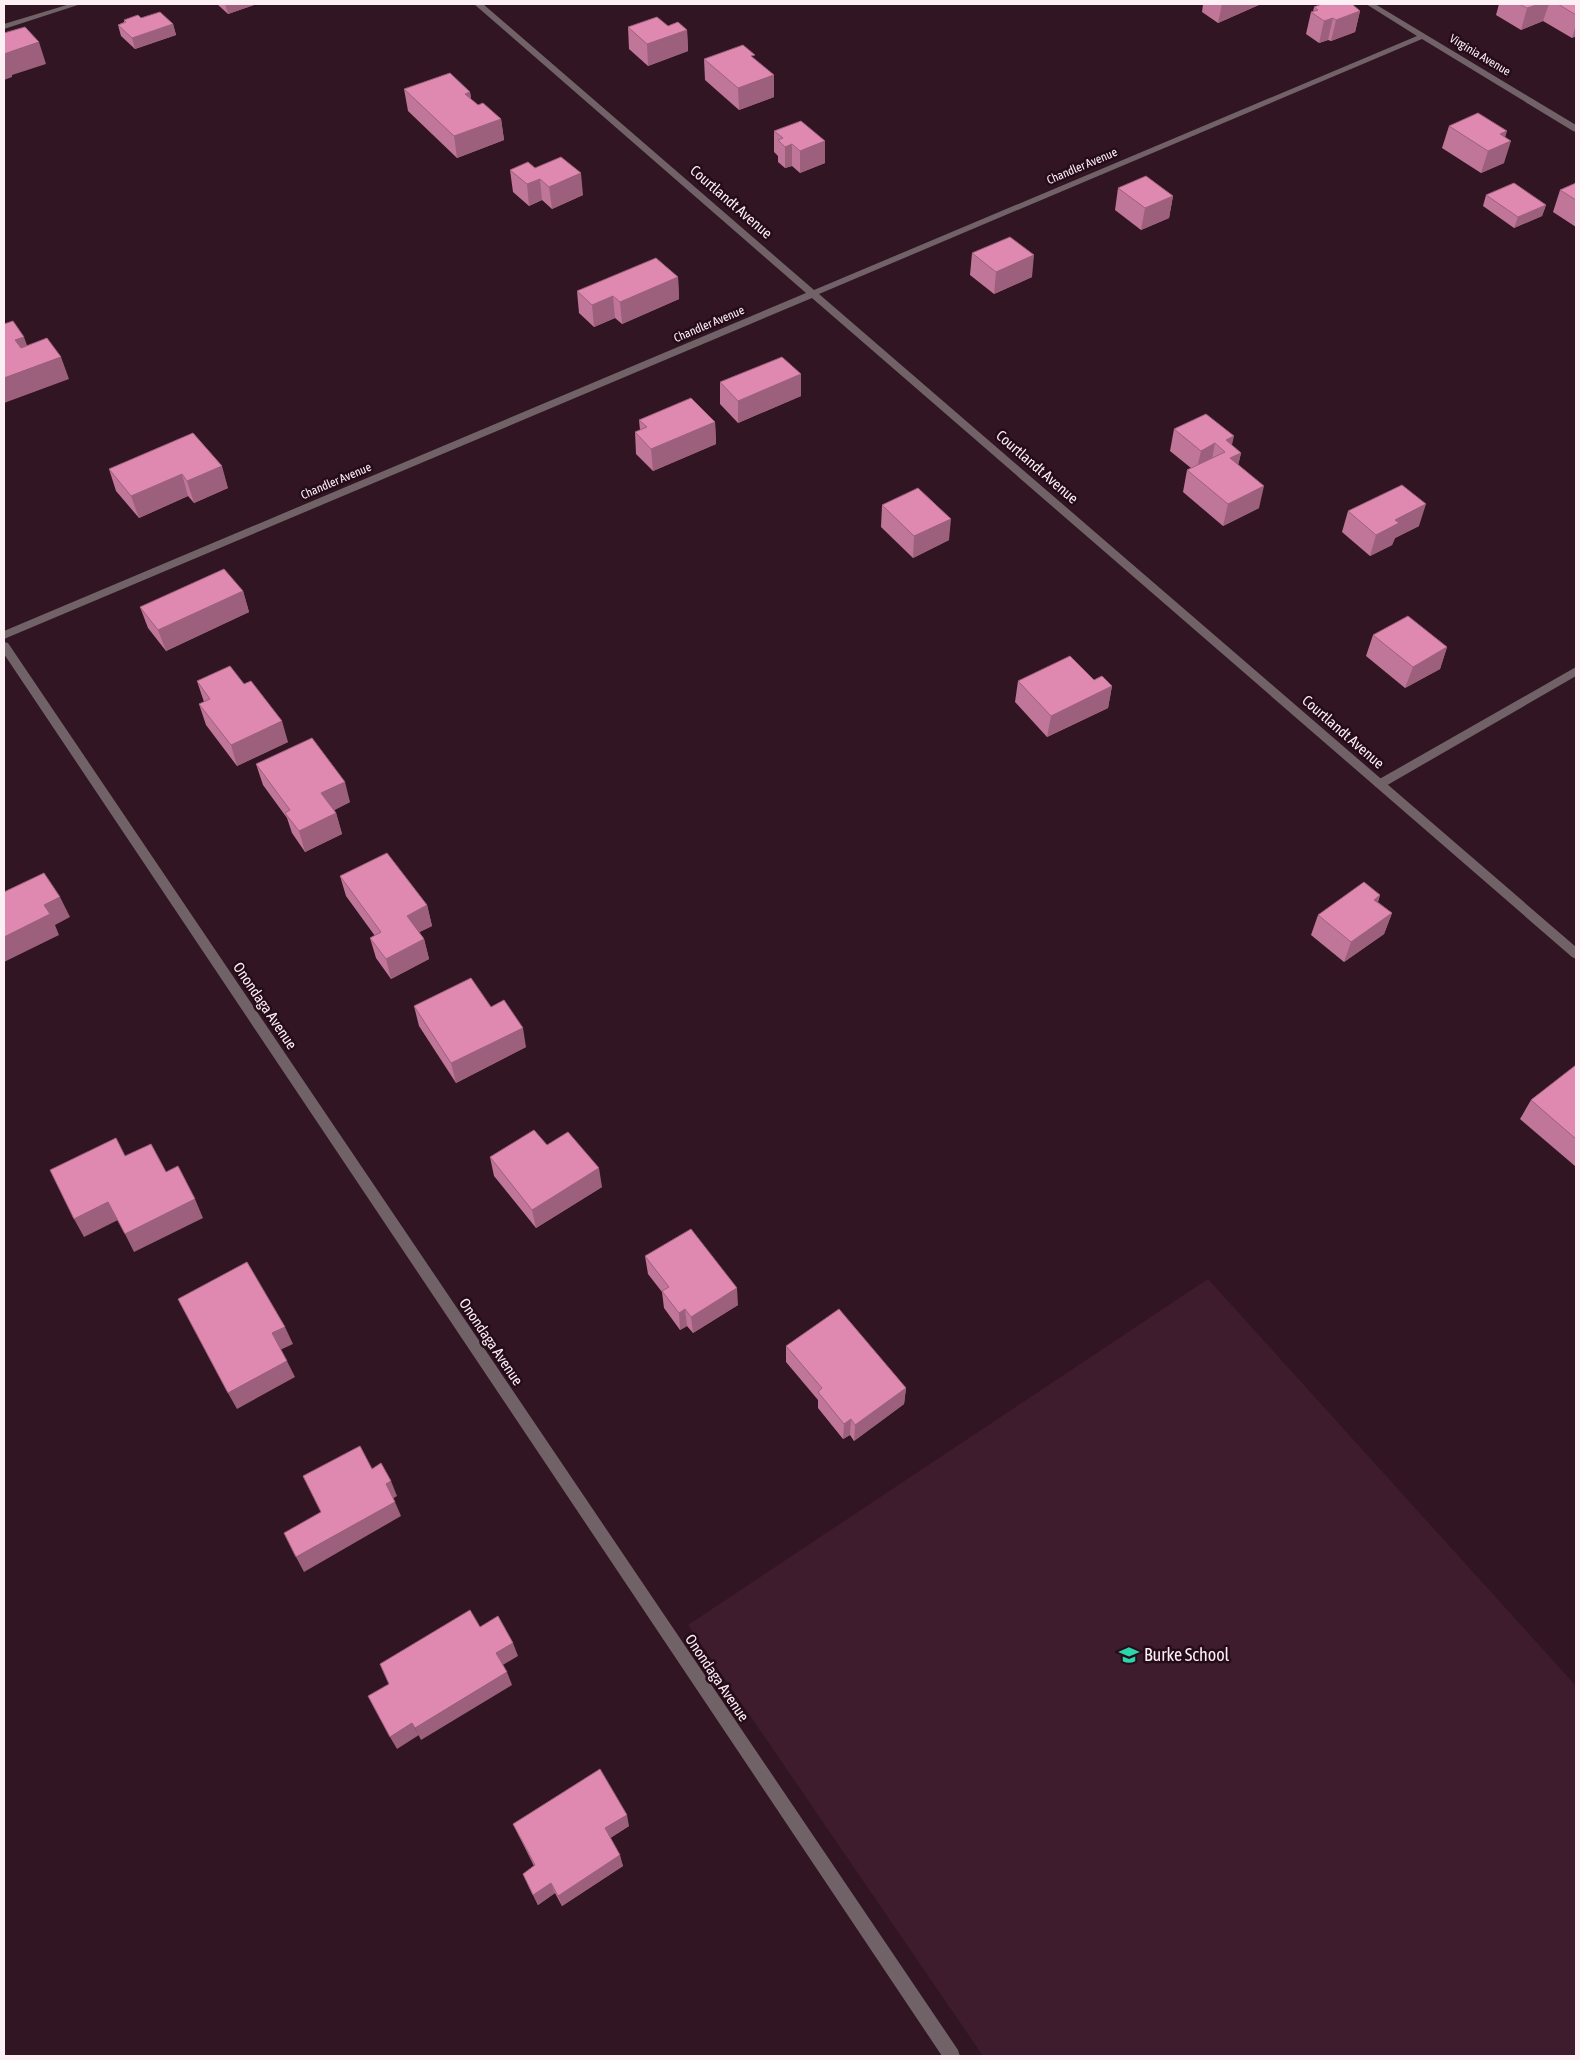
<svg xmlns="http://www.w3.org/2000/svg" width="1580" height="2060" font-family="'Asap Condensed',sans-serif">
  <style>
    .built { fill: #3e1c2d }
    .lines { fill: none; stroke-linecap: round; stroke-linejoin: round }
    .service { fill: #716268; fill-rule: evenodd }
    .minor { fill: #716268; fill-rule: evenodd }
    .wall { fill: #c07698 }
    .shaded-wall { fill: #9c607c }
    .building { fill: #df89b1; stroke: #9c607c }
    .labels { text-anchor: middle; stroke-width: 5; stroke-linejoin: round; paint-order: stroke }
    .far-street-label { font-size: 12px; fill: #fcf0f5; stroke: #260c19 }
    .street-label { font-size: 15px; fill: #fcf0f5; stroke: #260c19 }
    .near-poi-label { font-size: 18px; fill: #fcf0f5; stroke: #260c19; text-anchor: start }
  </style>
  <rect width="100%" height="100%" fill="#311522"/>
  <path class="built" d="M1208 1279 1576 1686V2056H983L688 1625Z"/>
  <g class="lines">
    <path class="service" d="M1576 667V676L1384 787H1376L1374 784 1376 781Z"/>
    <g class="minor">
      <path d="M70 4H81L4 29V24Z"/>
      <path d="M474 4H483L814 290 1417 36 1366 4H1375L1576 125V132L1573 131 1422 39 819 294 1576 947V959L1572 957 812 298 4 639V631L806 293Z"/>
      <path d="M4 642 8 643 958 2050 960 2056H942L4 654Z"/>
    </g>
  </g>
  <g class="wall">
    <path d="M217 4H257L228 14Z"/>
    <path d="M1203 4H1261L1218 23 1202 12Z"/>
    <path d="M1499 4H1576V36L1572 38 1543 21 1521 30 1496 15Z"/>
    <path d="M1314 7 1360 11 1355 32 1331 41 1328 40 1319 43 1306 34 1311 12H1313Z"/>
    <path d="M141 18 173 24 176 35 135 49 121 36 118 25 124 22V20Z"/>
    <path d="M668 26 687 30 688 51 648 66 629 49 628 27Z"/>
    <path d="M704 59 774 97 739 110 705 80Z"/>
    <path d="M404 89 470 92 471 99 478 105 501 119 504 140 457 158 408 111Z"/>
    <path d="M1449 126 1505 137 1504 163 1481 173 1442 148Z"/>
    <path d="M774 131 825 163 800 173 792 166 785 168 778 162V156L774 152Z"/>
    <path d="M535 168 583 195 552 209 542 200 529 206 513 192 510 170Z"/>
    <path d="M1576 183V227L1553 212 1560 190Z"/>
    <path d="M1118 188 1173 196 1169 218 1141 230 1115 210Z"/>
    <path d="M1486 195 1546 205 1542 216 1514 228 1483 206Z"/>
    <path d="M972 253 1032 277 994 294 970 275Z"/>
    <path d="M678 277 679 299 622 324 615 318 594 327 579 313 577 291Z"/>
    <path d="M801 374V396L738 423 720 404V382Z"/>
    <path d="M639 420 715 422 716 444 653 471 636 454 635 432 640 430Z"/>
    <path d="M1174 429 1232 445 1241 453 1238 465 1259 508 1223 526 1183 492 1187 470 1191 468 1170 451Z"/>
    <path d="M193 433 228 488 194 503 188 496 139 518 116 491 109 469Z"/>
    <path d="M882 505 949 540 913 558 881 527Z"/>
    <path d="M1348 511 1419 526 1395 538 1392 545 1370 556 1342 532Z"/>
    <path d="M243 591 249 612 166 651 148 628 140 607Z"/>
    <path d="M1373 635 1447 647 1440 669 1405 688 1366 656Z"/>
    <path d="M1094 680 1112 686 1108 708 1047 737 1015 702 1018 681Z"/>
    <path d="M197 681 288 742 237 766 206 725 199 704 204 702Z"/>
    <path d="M256 764 350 802 334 810 336 813 342 834 305 852 292 833 287 818 263 785Z"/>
    <path d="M340 876 427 905 432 926 419 932 424 939 429 959 391 979 376 958 370 938 375 936 346 896Z"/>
    <path d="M1380 895 1378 902 1392 913 1384 934 1344 962 1311 935 1318 915Z"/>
    <path d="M414 1006 491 1007 526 1047 456 1083 419 1026Z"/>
    <path d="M1576 1065V1165L1575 1166 1520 1119 1531 1100Z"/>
    <path d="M547 1145 602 1187 536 1228 494 1176 490 1157Z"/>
    <path d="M645 1256 738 1305 693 1333 687 1326 680 1330 664 1308 662 1292 648 1274Z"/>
    <path d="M786 1346 906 1388 904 1404 854 1441 850 1435 843 1439 818 1408V1400L786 1362Z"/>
    <path d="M513 1824 629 1826 610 1838 623 1866 562 1906 555 1893 538 1905 523 1874 534 1866Z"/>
  </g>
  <g class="shaded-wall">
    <path d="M225 4H257L228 14Z"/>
    <path d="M1222 4H1261L1218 23Z"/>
    <path d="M1539 4H1549L1543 21 1521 30 1527 8Z"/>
    <path d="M1360 11 1355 32 1331 41 1336 20Z"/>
    <path d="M1333 18 1328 40 1319 43 1324 21Z"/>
    <path d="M173 24 176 35 135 49 132 38Z"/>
    <path d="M1576 25V36L1572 38Z"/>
    <path d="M687 30 688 51 648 66 647 44Z"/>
    <path d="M39 42 46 64 12 75V77L4 80V54Z"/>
    <path d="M774 75V97L739 110 738 88Z"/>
    <path d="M470 92 473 114 465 94Z"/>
    <path d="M501 119 504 140 457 158 454 136Z"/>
    <path d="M1507 131 1503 145 1511 141 1504 163 1481 173 1488 151 1500 134Z"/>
    <path d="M825 141V163L800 173V151Z"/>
    <path d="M792 144V166L785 168V147Z"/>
    <path d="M581 173 583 195 552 209 549 187Z"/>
    <path d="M540 179 542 200 529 206 527 184Z"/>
    <path d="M1173 196 1169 218 1141 230 1145 208Z"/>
    <path d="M1546 205 1542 216 1514 228 1518 217Z"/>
    <path d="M1034 255 1032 277 994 294 996 272Z"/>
    <path d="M678 277 679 299 622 324 620 302Z"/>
    <path d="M613 296 615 318 594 327 592 305Z"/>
    <path d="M24 337 32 359 23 362 15 340Z"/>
    <path d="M61 357 69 379 4 403V378Z"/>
    <path d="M801 374V396L738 423V401Z"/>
    <path d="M715 422 716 444 653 471 651 449Z"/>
    <path d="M1234 436 1229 458 1225 452 1226 440Z"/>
    <path d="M1215 443 1211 465 1196 472 1201 451Z"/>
    <path d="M1241 453 1236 475 1230 458Z"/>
    <path d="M222 466 228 488 194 503 187 481Z"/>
    <path d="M182 474 188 496 139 518 131 496Z"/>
    <path d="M1264 486 1259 508 1223 526 1228 504Z"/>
    <path d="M1426 504 1419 526 1395 538 1392 545 1370 556 1376 535 1395 520Z"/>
    <path d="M951 519 949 540 913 558 914 536Z"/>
    <path d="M243 591 249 612 166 651 158 630Z"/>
    <path d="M1447 647 1440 669 1405 688 1413 667Z"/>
    <path d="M1112 686 1108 708 1047 737 1051 716Z"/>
    <path d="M282 721 288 742 237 766 231 745Z"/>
    <path d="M345 782 350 802 327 814 321 793Z"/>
    <path d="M336 813 342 834 305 852 299 831Z"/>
    <path d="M1380 895 1373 915 1374 900Z"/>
    <path d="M60 897 70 917 55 925 59 935 4 962V937L44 905Z"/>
    <path d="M427 905 432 926 412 936 407 916Z"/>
    <path d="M1392 913 1384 934 1344 962 1351 942Z"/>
    <path d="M424 939 429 959 391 979 386 959Z"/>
    <path d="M523 1028 526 1047 456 1083 451 1063Z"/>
    <path d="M599 1168 602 1187 536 1228 532 1210Z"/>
    <path d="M195 1199 203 1218 134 1252 125 1234Z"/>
    <path d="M108 1202 118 1220 84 1237 74 1219Z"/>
    <path d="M737 1288 738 1305 693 1333 691 1317Z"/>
    <path d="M685 1309 687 1326 680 1330 679 1313Z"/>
    <path d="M285 1327 293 1344 280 1350 272 1333Z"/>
    <path d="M287 1361 295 1377 237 1409 228 1393Z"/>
    <path d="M906 1388 904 1404 854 1441 855 1425Z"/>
    <path d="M851 1419 850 1435 843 1439 844 1424Z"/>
    <path d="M391 1481 397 1496 392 1499 386 1484Z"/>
    <path d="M395 1502 401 1516 304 1572 296 1557Z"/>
    <path d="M513 1643 518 1656 501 1666 496 1653Z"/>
    <path d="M507 1672 512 1685 421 1740 415 1728Z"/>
    <path d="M412 1723 419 1735 397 1749 390 1737Z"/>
    <path d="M627 1815 629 1826 609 1839 605 1828Z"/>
    <path d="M620 1855 623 1866 562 1906 558 1896Z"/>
    <path d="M551 1883 555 1893 538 1905 533 1895Z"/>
  </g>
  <g class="building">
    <path d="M1322 4H1352L1360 11 1336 20 1333 18 1324 21 1311 12 1318 10 1314 7Z"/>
    <path d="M1519 4H1539L1527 8Z"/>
    <path d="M1558 4H1576V15Z"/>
    <path d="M160 12 173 24 132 38 118 25 126 22 124 20 138 15 141 18Z"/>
    <path d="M657 17 668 26 678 22 687 30 647 44 628 27Z"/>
    <path d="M25 27 39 42 4 54V33Z"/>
    <path d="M743 45 755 55 751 56 774 75 738 88 704 59Z"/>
    <path d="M450 73 470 92 465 94 478 105 483 103 501 119 454 136 404 89Z"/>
    <path d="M1478 113 1507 131 1500 134 1511 141 1488 151 1449 126Z"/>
    <path d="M801 121 825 141 800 151 792 144 785 147 778 140 783 138 774 131Z"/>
    <path d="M561 157 581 173 549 187 540 179 527 184 510 170 528 162 535 168Z"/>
    <path d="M1146 176 1173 196 1145 208 1118 188Z"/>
    <path d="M1514 183 1546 205 1518 217 1486 195Z"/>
    <path d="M1576 183V200L1560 190Z"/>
    <path d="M1010 237 1034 255 996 272 972 253Z"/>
    <path d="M656 258 678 277 620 302 613 296 592 305 577 291Z"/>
    <path d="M13 321 24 337 15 340 21 348 47 338 61 357 4 378V324Z"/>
    <path d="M782 357 801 374 738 401 720 382Z"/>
    <path d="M691 398 715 422 651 449 635 432 647 427 639 420Z"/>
    <path d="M1206 414 1234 436 1226 440 1241 453 1230 458 1264 486 1228 504 1187 470 1225 452 1215 443 1201 451 1174 429Z"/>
    <path d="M193 433 222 466 187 481 182 474 131 496 109 469Z"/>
    <path d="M1402 485 1426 504 1395 520 1399 523 1376 535 1348 511Z"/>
    <path d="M918 488 951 519 914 536 882 505Z"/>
    <path d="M224 569 243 591 158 630 140 607Z"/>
    <path d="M1408 616 1447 647 1413 667 1373 635Z"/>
    <path d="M1070 656 1094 680 1102 676 1112 686 1051 716 1018 681Z"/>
    <path d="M230 666 244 684 251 681 282 721 231 745 199 704 210 699 197 681Z"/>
    <path d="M312 738 345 782 321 793 336 813 299 831 285 813 290 810 256 764Z"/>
    <path d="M387 853 427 905 407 916 424 939 386 959 370 938 381 932 340 876Z"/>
    <path d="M44 873 60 897 44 905 50 914 4 937V892Z"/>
    <path d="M1364 882 1380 895 1374 900 1392 913 1351 942 1318 915Z"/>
    <path d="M471 978 491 1007 504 1000 523 1028 451 1063 414 1006Z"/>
    <path d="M1576 1065V1139L1531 1100Z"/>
    <path d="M534 1130 547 1145 568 1132 599 1168 532 1210 490 1157Z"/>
    <path d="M116 1138 125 1156 151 1144 166 1172 178 1166 195 1199 125 1234 108 1202 74 1219 50 1170Z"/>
    <path d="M691 1229 737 1288 691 1317 685 1309 679 1313 662 1291 669 1287 645 1256Z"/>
    <path d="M247 1262 285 1327 272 1333 287 1361 228 1393 178 1299Z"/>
    <path d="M839 1309 906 1388 855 1425 851 1419 844 1424 818 1392 822 1388 786 1346Z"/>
    <path d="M360 1446 372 1469 381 1463 391 1481 386 1484 395 1502 296 1557 284 1533 321 1512 303 1476Z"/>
    <path d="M470 1610 480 1627 498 1616 513 1643 496 1653 507 1672 415 1728 412 1723 390 1737 368 1696 389 1684 380 1664Z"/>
    <path d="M600 1769 627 1815 605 1828 620 1855 558 1896 551 1883 533 1895 523 1874 535 1865 513 1824Z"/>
  </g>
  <defs>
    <symbol id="school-bare" viewBox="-9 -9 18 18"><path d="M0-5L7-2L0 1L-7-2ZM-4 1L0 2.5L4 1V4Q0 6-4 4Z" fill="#2cd5ab" stroke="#260c19" stroke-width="2.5" paint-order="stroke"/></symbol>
  </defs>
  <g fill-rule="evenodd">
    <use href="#school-bare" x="1115" y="1641" width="28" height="28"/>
  </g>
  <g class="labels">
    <g class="far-street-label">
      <text transform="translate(1480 55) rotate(31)" y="4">Virginia Avenue</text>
      <text transform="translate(1082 166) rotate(-23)" y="4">Chandler Avenue</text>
      <text transform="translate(709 324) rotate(-23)" y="4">Chandler Avenue</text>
      <text transform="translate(336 481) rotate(-23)" y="4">Chandler Avenue</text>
    </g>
    <g class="street-label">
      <text transform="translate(731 202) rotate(41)" y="5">Courtlandt Avenue</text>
      <text transform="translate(1037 467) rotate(41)" y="5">Courtlandt Avenue</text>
      <text transform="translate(1343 732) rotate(41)" y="5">Courtlandt Avenue</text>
      <text transform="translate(265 1006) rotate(56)" y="5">Onondaga Avenue</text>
      <text transform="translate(491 1342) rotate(56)" y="5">Onondaga Avenue</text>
      <text transform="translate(717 1678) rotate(56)" y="5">Onondaga Avenue</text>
    </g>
    <g class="near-poi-label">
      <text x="1144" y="1661">Burke School</text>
    </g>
  </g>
  <rect width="1580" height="2060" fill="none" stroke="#fcf0f5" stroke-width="10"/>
</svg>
